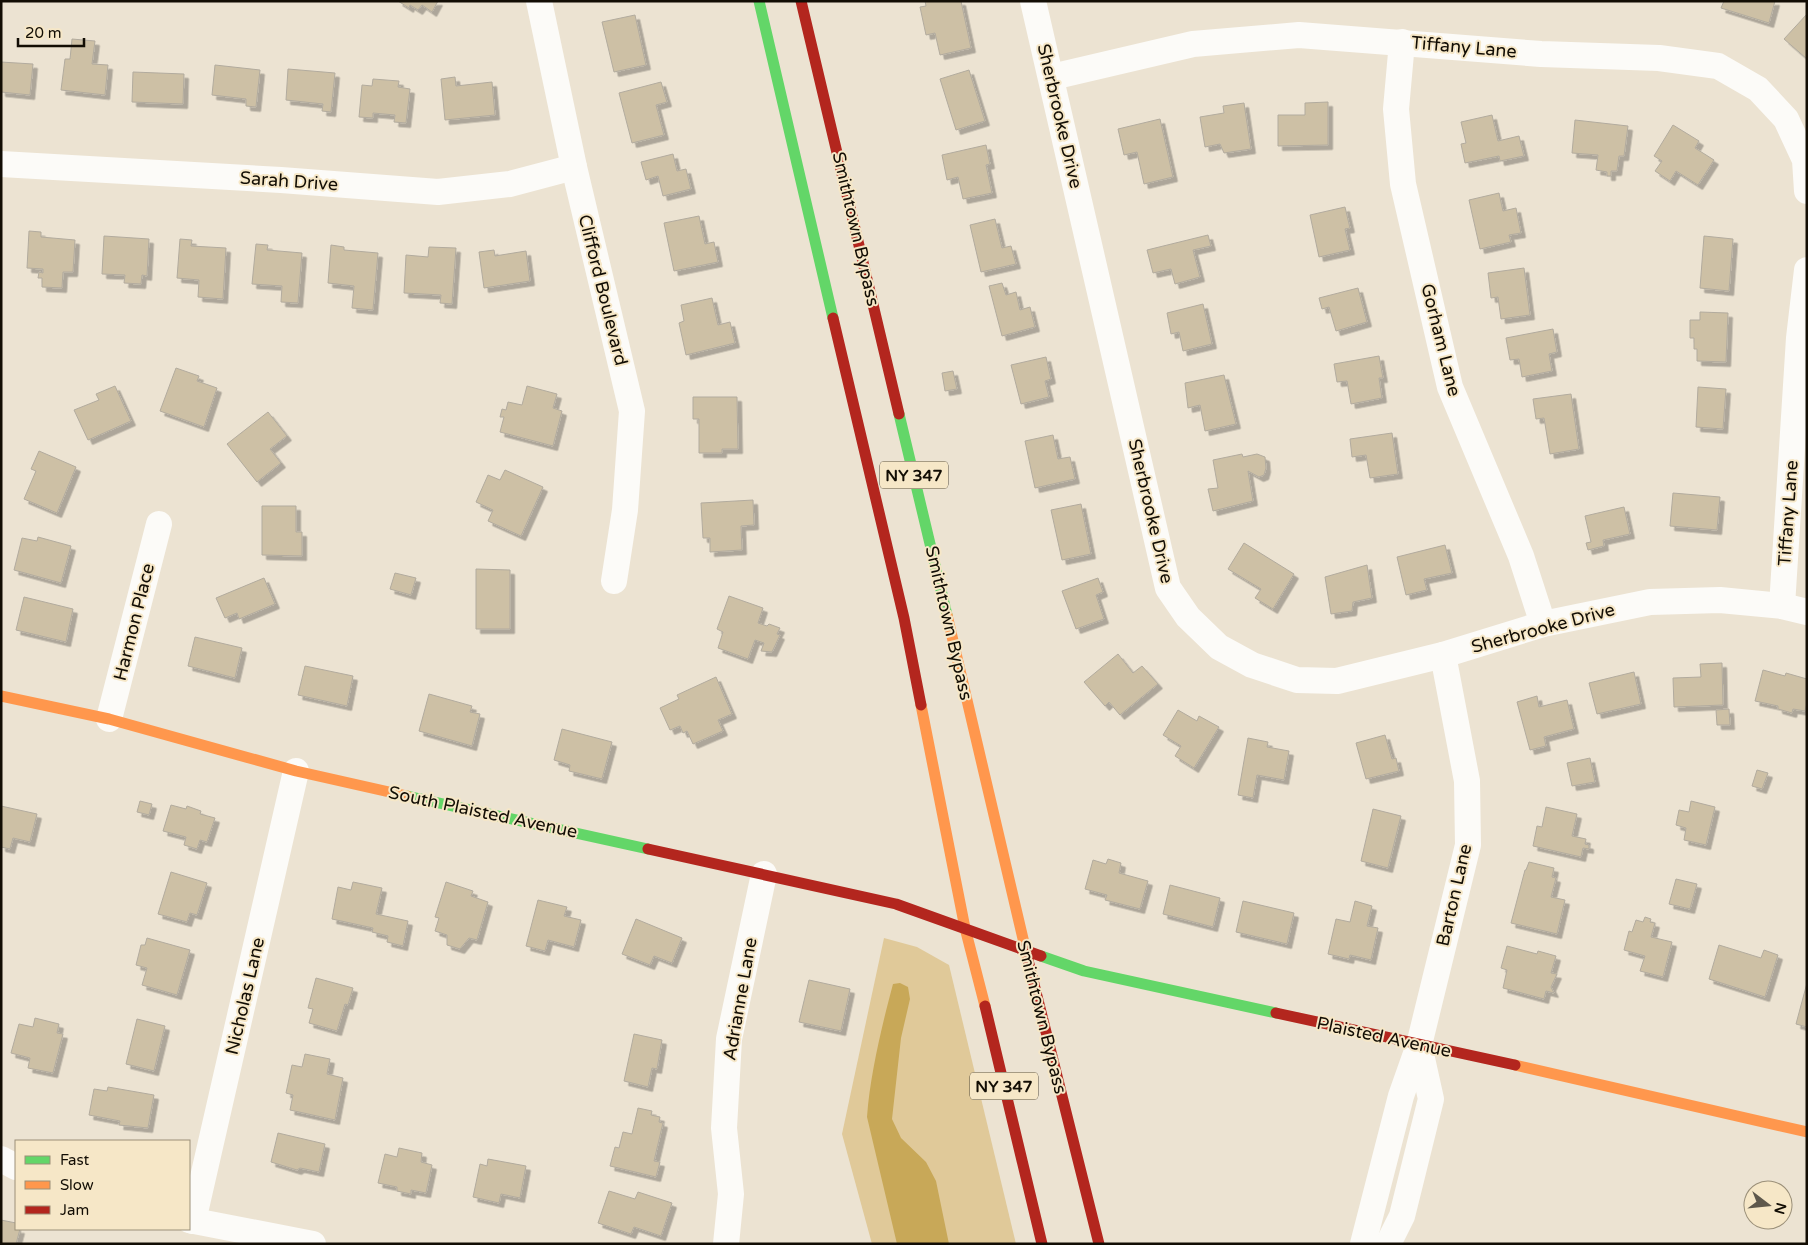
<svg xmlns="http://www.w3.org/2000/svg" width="1808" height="1245" font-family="'Varela Round',sans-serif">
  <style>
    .green { fill: #e0c999 }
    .water { fill: #c8a858 }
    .building { fill: #cdc0a5; stroke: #b2ab9e; filter: url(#shadow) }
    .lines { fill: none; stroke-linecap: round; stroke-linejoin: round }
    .street { stroke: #fcfbf8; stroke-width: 26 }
    .fast { stroke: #63d668; stroke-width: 11 }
    .slow { stroke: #ff974d; stroke-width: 11 }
    .jam { stroke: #b3261e; stroke-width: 11 }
    .labels { text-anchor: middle; stroke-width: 4; stroke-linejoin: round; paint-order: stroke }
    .shield { fill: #f6e7c7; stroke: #564e3e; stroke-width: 1 }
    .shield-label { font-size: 16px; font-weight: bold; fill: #120d04 }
    .street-label { font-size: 18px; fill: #120d04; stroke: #f6e7c7 }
  </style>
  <defs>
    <filter id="shadow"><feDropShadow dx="4.5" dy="4.5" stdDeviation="0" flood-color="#0004"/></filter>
  </defs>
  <rect width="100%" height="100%" fill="#ece3d2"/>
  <path class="green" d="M884 938 917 947 949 965 1016 1244H872L842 1134Z"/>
  <path class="water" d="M900 983 908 987 910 999 901 1038 892 1119 901 1138 926 1162 936 1181 949 1244H897L867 1117C870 1075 882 1025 893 984Z"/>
  <g class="building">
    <path d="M398 1H438L432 12 422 5 418 10 410 5 409 8Z"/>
    <path d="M925 1H961L971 48 940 55 935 33 926 35 920 7 926 6Z"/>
    <path d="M1724 1H1775L1769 23 1721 8Z"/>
    <path d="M1807 14V59L1784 39Z"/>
    <path d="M635 15 646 65 614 72 602 22Z"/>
    <path d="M72 39 95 41 92 64 108 65 105 95 61 90 65 59H70Z"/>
    <path d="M1 62 33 64 30 95 1 92Z"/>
    <path d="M215 65 260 70 256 107 246 106V99L212 95Z"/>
    <path d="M288 69 335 73 331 112 322 111 323 104 286 100Z"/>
    <path d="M969 70 985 121 956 130 940 79Z"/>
    <path d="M133 72 184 74 183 104 132 102Z"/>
    <path d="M455 77 456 86 492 82 495 115 445 120 441 79Z"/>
    <path d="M373 79 399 81 398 87 410 89 406 123 394 122 395 115 373 113V118L359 117 362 85 372 86Z"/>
    <path d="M661 82 667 102 656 105 664 135 632 143 619 93Z"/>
    <path d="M1328 102V145L1278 146V115H1305V103Z"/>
    <path d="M1244 103 1251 149 1224 153 1220 144 1205 147 1200 117 1224 113 1223 106Z"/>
    <path d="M1492 115 1498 141 1519 136 1524 156 1500 161 1499 156 1465 163 1461 144 1466 143 1461 122Z"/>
    <path d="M1160 119 1173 177 1144 184 1137 152 1124 155 1118 129Z"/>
    <path d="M1575 120 1628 126 1624 156H1619L1617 171H1611V176H1607V172L1596 170 1598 155 1572 153Z"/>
    <path d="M1673 125 1699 141 1695 148 1714 160 1698 185 1676 171 1670 181 1655 171 1662 161 1654 156Z"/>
    <path d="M986 145 990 164 986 165 992 193 963 199 958 177 947 180 942 155Z"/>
    <path d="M673 154 677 171 686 169 691 189 663 196 658 176 646 180 641 162Z"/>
    <path d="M1499 193 1503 211 1516 208 1521 233 1509 235 1511 242 1480 249 1469 200Z"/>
    <path d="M1345 207 1350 228 1345 229 1350 250 1319 257 1310 215Z"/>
    <path d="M699 216 705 244 714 242 718 262 674 271 664 223Z"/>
    <path d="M995 219 1002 248 1011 246 1016 264 981 272 970 225Z"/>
    <path d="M29 231 41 232V237L75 240 73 272H63L62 288 42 287V278H38L39 272 43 273V269L27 268Z"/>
    <path d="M1208 235 1211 246 1193 250 1200 277 1175 284 1171 269 1153 273 1147 250Z"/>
    <path d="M104 236 149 239 147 276 142 275 141 284 124 283 125 275 102 274Z"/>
    <path d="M1704 236 1733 239 1729 291 1700 288Z"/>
    <path d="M180 239 192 240 191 246 226 248 223 299 198 297 199 280 177 278Z"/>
    <path d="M256 244 268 245 267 250 302 253 298 303 281 302 282 286 252 284Z"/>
    <path d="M331 245 344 247V250L378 253 373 310 352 308 354 286 328 283Z"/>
    <path d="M429 247 456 248 452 304 440 303 441 295 404 293 406 255 428 257Z"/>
    <path d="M494 250 495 256 526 251 530 281 484 288 479 252Z"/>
    <path d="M1524 268 1530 315 1501 319 1498 297 1491 298 1488 273Z"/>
    <path d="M1002 283 1006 295 1016 292 1020 310 1030 307 1035 327 1002 336 989 286Z"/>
    <path d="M1358 288 1367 322 1336 331 1329 307 1322 309 1319 298Z"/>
    <path d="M712 298 718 325 730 322 735 343 686 355 679 323 684 321 681 305Z"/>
    <path d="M1203 304 1212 344 1183 351 1179 332 1171 334 1167 313Z"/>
    <path d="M1700 312 1728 313 1726 362 1697 361V349H1694V338H1690V320H1700Z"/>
    <path d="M1553 329 1557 352 1549 354 1552 371 1522 377 1519 359 1510 360 1506 338Z"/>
    <path d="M1379 356 1383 378H1379L1382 398 1351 404 1347 381 1337 382 1334 364Z"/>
    <path d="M1046 357 1051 379 1045 381 1049 397 1021 404 1011 365Z"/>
    <path d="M176 368 199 376 197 381 217 388 204 427 160 411Z"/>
    <path d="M953 371 957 389 945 391 942 373Z"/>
    <path d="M1224 375 1236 424 1205 431 1200 405 1188 408 1185 383Z"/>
    <path d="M115 386 131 421 88 440 74 410 99 400 96 394Z"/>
    <path d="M527 386 557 394 553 408 562 411 553 446 500 432 504 417H500L502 409 506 410 508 402 522 405Z"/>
    <path d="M1698 387 1726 389 1723 429 1696 427Z"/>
    <path d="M1571 394 1579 449 1550 454 1544 418 1536 419 1533 399Z"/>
    <path d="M693 397H737L738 449H722V453H699V419H693Z"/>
    <path d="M268 412 287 436 270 449 281 463 257 482 227 444Z"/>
    <path d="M1392 433 1398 474 1370 478 1366 455 1352 457 1350 439Z"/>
    <path d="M1053 435 1058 459 1070 457 1075 479 1035 488 1025 441Z"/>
    <path d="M39 451 76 467 57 513 24 499 36 471 31 469Z"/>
    <path d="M1242 454 1243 457 1257 454 1265 457 1266 468 1264 475 1259 477 1248 471 1253 501 1213 511 1208 489 1218 488 1213 460Z"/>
    <path d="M505 470 543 487 521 536 488 521 493 510 476 502 488 475 500 480Z"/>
    <path d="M1673 493 1720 497 1717 530 1670 526Z"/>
    <path d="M753 500 754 525 741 526 742 550 710 552V538H703L701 503Z"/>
    <path d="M1081 504 1091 554 1062 560 1051 510Z"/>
    <path d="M262 506H296V532H302V556L262 555Z"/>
    <path d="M1624 507 1630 534 1603 540 1604 546 1588 550 1586 543 1591 542 1585 516Z"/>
    <path d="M38 537 71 546 61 583 14 570 22 538 37 541Z"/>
    <path d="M1244 543 1294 574 1273 609 1255 598 1261 589 1228 569Z"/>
    <path d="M1445 545 1452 573 1424 579 1427 590 1406 595 1397 557Z"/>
    <path d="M1367 565 1372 598 1353 602 1352 611 1331 614 1325 577Z"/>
    <path d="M476 569 510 570V629H476Z"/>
    <path d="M395 573 416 578 411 595 390 589Z"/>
    <path d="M264 578 275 604 239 619 237 613 225 618 216 598Z"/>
    <path d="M1098 578 1103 592 1096 595 1104 619 1076 629 1062 591Z"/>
    <path d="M729 596 763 608 758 623 767 626 769 624 780 628 777 634 780 635 772 652 761 651 764 643 755 640 748 659 718 648 723 632 717 629Z"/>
    <path d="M24 597 73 609 66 642 16 630Z"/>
    <path d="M195 637 242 648 235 678 188 666Z"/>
    <path d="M1118 654 1133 673 1142 666 1158 684 1120 715 1109 702 1105 706 1084 682Z"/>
    <path d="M1722 663 1723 705 1674 707 1673 678 1701 677 1700 664Z"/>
    <path d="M305 666 353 676 347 706 298 695Z"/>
    <path d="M1763 670 1785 676 1786 673 1807 679V703L1805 711 1793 709 1792 713 1778 709V706L1755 701Z"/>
    <path d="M1634 672 1641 704 1597 714 1589 683Z"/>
    <path d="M716 677 732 714 718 720 723 731 693 744 687 731 683 733 680 726 670 730 660 708 679 699 677 695Z"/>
    <path d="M429 694 472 706 470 712 480 714 472 746 419 731Z"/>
    <path d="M1537 696 1539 707 1567 700 1574 729 1544 737 1546 746 1530 750 1517 702Z"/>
    <path d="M1729 709 1730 725H1717L1716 710Z"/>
    <path d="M1178 710 1197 721 1199 716 1219 727 1194 768 1175 756 1181 746 1163 735Z"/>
    <path d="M562 729 612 742 602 779 569 771 570 765 554 760Z"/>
    <path d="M1385 735 1392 759 1396 758 1399 771 1366 779 1356 743Z"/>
    <path d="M1248 738 1268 742 1267 747 1289 751 1284 780 1257 775 1253 798 1238 795Z"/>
    <path d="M1590 758 1595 782 1572 786 1567 763Z"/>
    <path d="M1757 770 1768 773 1762 789 1752 786Z"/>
    <path d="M140 801 152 804 149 815 137 812Z"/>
    <path d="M1691 801 1715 807 1706 845 1684 840 1686 828 1676 825 1679 810 1689 812Z"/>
    <path d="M171 805 186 809 187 806 201 811 200 814 215 818 207 842 200 840 197 849 184 845 186 837 163 831Z"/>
    <path d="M1 806 37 814 30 842 13 838 10 849 1 847Z"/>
    <path d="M1546 807 1577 814 1572 836 1586 839 1585 844 1589 845V849L1583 848 1581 857 1533 846 1537 826 1542 827Z"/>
    <path d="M1373 809 1401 816 1388 868 1361 861Z"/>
    <path d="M1108 859 1121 863 1119 873 1148 881 1140 909 1105 900 1107 895 1085 889 1093 860 1106 864Z"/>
    <path d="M1529 862 1554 868 1552 877 1556 878 1551 897 1565 900 1557 934 1511 923 1525 870H1526Z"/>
    <path d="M171 872 207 883 197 915 190 913 187 922 158 914Z"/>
    <path d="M1676 879 1697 884 1690 909 1669 904Z"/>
    <path d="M353 882 382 888 376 914 408 921 403 946 387 942 388 936 372 932 373 928 332 919 338 887 351 890Z"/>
    <path d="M446 882 473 891 471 896 488 902 477 940 469 938 460 949 447 945V935L435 931 439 918 435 917Z"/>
    <path d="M1170 885 1220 898 1213 927 1163 914Z"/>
    <path d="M538 900 567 907 564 916 581 920 574 947 548 940 545 951 526 946Z"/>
    <path d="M1243 901 1294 913 1287 944 1236 932Z"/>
    <path d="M1355 901 1372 906 1367 926 1378 928 1371 960 1350 955 1349 959 1328 954 1336 919 1350 922Z"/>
    <path d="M1645 917 1651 919 1650 922 1655 923 1651 937 1672 942 1663 977 1640 971 1645 956 1624 950 1629 931 1632 932 1636 920 1643 922Z"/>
    <path d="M636 919 682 938 672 963 654 956 650 965 622 954Z"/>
    <path d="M147 938 190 950 177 995 142 985 147 968 136 965 141 945H145Z"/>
    <path d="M1719 945 1761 958 1764 950 1778 955 1765 997 1709 979Z"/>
    <path d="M1507 946 1537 954 1538 951 1556 956 1551 973 1557 974 1551 987 1554 993 1546 991 1544 999 1503 988 1507 970 1501 968Z"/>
    <path d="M316 978 353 988 348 1005 345 1004 337 1031 309 1023 313 1009 308 1008Z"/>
    <path d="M809 980 850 989 841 1031 799 1022Z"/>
    <path d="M1807 983V1027L1796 1024Z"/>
    <path d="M35 1018 59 1024 57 1033 63 1034 53 1073 28 1068 30 1058 11 1053 19 1024 33 1027Z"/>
    <path d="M137 1019 165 1026 154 1071 126 1064Z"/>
    <path d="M634 1034 662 1040 657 1069 652 1068 648 1087 624 1081Z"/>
    <path d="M305 1054 330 1059 327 1074 343 1078 335 1120 290 1110 293 1095 286 1093 292 1065 302 1067Z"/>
    <path d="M108 1087 154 1095 148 1128 119 1125 120 1121 89 1115 94 1089 107 1091Z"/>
    <path d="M638 1108 652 1111 651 1115 660 1117 659 1122 663 1123 654 1161 660 1162 656 1177 610 1166 615 1147 619 1148 623 1132 632 1134Z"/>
    <path d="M278 1133 325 1144 319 1172 300 1168 297 1170 271 1162Z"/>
    <path d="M399 1148 422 1153 421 1162 432 1165 426 1193 411 1190V1194L397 1191V1187L378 1183 385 1154 397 1157Z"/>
    <path d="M488 1159 526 1166 520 1198 501 1194 499 1203 473 1197 480 1164 487 1166Z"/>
    <path d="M609 1191 635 1199 638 1192 672 1203 661 1236 634 1227 631 1234 598 1223Z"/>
    <path d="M1 1220 16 1223V1229H20L16 1244H1Z"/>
  </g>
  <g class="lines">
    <g class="street">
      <path d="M539 1 574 167 632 411 625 510 614 581"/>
      <path d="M1033 1 1168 588 1188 617 1219 647 1252 665 1297 680 1337 681 1443 655 1543 624 1650 602 1720 600 1782 606 1807 612"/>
      <path d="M1402 42 1396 109 1403 184 1450 387 1521 556 1543 624"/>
      <path d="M1052 77 1193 44 1299 35 1541 54 1659 58 1718 66 1758 89 1786 119 1805 160 1807 191"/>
      <path d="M1 164 281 180 438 192 510 184 574 167"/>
      <path d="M1782 606 1799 338 1807 270"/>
      <path d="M109 719 159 524"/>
      <path d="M1 1159 16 1167"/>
      <path d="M189 1220 313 1244"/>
      <path d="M193 1221 296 771"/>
      <path d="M726 1244 731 1194 724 1128 729 1039 764 874"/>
      <path d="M1363 1244 1401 1096 1419 1045 1468 845 1467 781 1443 655"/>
      <path d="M1388 1244 1402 1216 1431 1099 1419 1045"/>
    </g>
    <g class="fast">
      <path d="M759 1 833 318"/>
      <path d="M899 414 947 615"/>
      <path d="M407 796 648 849"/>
      <path d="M1041 956 1084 971 1276 1013"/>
    </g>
    <g class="slow">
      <path d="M947 615 1028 960"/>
      <path d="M1 696 109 719 296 771 407 796"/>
      <path d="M921 705 965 928 985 1006"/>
      <path d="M1515 1065 1807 1132"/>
    </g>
    <g class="jam">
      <path d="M801 1 899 414"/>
      <path d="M833 318 904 618 921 705"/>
      <path d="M648 849 896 904 1041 956"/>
      <path d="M1028 960 1099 1244"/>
      <path d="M985 1006 1042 1244"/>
      <path d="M1276 1013 1515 1065"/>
    </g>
  </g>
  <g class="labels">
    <g class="shield">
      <rect x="880" y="461.5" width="68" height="27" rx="4"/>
      <rect x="970" y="1072.5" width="68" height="27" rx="4"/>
    </g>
    <g class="shield-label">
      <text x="914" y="481">NY 347</text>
      <text x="1004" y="1092">NY 347</text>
    </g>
    <g class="street-label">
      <text transform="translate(1464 47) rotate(5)" y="6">Tiffany Lane</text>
      <text transform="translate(1060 116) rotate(77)" y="6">Sherbrooke Drive</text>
      <text transform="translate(289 181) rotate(4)" y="6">Sarah Drive</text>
      <text transform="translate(856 229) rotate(77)" y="6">Smithtown Bypass</text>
      <text transform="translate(603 290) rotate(76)" y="6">Clifford Boulevard</text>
      <text transform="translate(1441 340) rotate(76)" y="6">Gorham Lane</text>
      <text transform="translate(1151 511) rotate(77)" y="6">Sherbrooke Drive</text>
      <text transform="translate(1788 513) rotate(-86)" y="6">Tiffany Lane</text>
      <text transform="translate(134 622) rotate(-76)" y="6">Harmon Place</text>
      <text transform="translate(949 623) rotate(77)" y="6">Smithtown Bypass</text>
      <text transform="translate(1543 628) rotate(-15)" y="6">Sherbrooke Drive</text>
      <text transform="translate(483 812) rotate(12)" y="6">South Plaisted Avenue</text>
      <text transform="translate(1454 895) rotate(-77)" y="6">Barton Lane</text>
      <text transform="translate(245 996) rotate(-77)" y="6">Nicholas Lane</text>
      <text transform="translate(740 999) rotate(-80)" y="6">Adrianne Lane</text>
      <text transform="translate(1042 1017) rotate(76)" y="6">Smithtown Bypass</text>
      <text transform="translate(1384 1037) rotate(12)" y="6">Plaisted Avenue</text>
    </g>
  </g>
  <rect width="1808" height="1245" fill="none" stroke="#120d04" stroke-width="5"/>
  <rect x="15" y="1140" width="175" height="90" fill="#f6e7c7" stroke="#9b9079"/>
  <rect x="25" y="1156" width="25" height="8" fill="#63d668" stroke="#9b9079"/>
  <text x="60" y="1165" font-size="15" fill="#120d04">Fast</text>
  <rect x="25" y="1181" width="25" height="8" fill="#ff974d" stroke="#9b9079"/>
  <text x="60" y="1190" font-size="15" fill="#120d04">Slow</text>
  <rect x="25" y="1206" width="25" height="8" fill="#b3261e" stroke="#9b9079"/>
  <text x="60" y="1215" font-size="15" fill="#120d04">Jam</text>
  <g transform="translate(1768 1205) rotate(106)"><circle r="24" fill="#f6e7c7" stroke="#9b9079"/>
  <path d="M0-4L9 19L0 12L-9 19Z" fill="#5e584c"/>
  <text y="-8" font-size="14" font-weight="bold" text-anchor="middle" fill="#120d04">N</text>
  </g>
  <path d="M18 38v8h66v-8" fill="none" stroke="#120d04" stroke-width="2.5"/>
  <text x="25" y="38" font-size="15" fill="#120d04" stroke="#f6e7c7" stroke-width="4" paint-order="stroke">20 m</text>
</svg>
